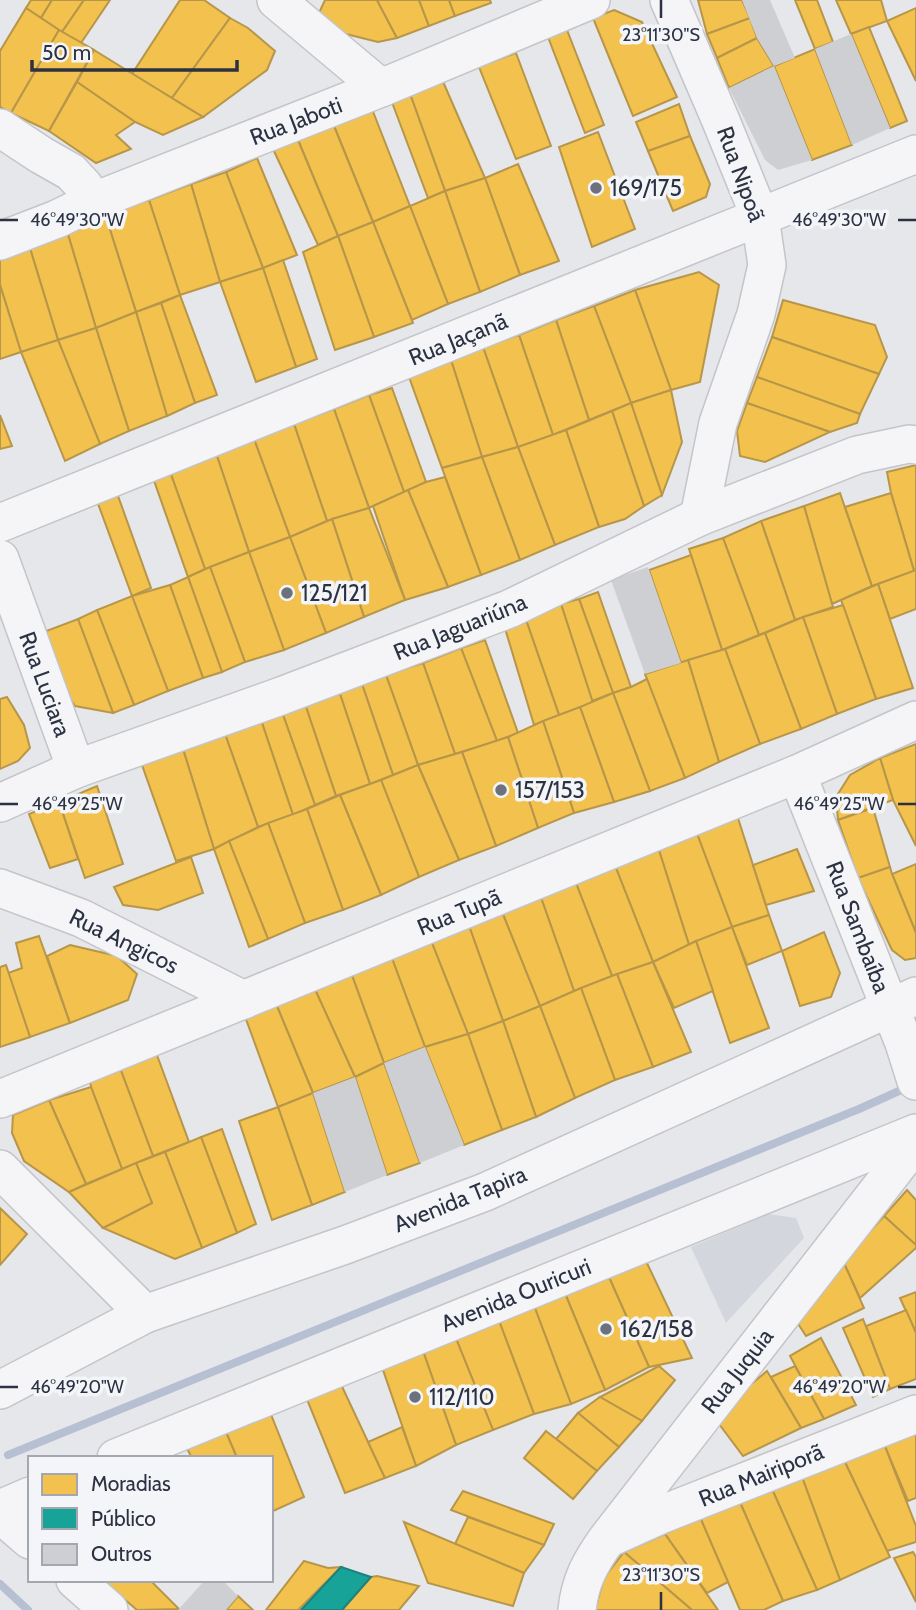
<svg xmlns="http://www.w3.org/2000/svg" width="916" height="1610" font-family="Cabin,sans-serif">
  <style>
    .built { fill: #d4d6dd }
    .homes { fill: #f2c14e; stroke: #b7964a; stroke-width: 2 }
    .public { fill: #17a398; stroke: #1e817e; stroke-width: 2 }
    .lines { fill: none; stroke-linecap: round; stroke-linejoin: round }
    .stream { stroke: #b7c0d2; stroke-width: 8 }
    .building { fill: #cecfd2 }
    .minor-casing { stroke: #c3c5c8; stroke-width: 40 }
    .minor { stroke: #f5f5f7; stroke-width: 37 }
    .ticks { fill: none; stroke: #2d3242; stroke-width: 2.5 }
    .poi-dot { fill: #6d717d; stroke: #f4f5f8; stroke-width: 2.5 }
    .labels { text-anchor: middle; stroke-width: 7; stroke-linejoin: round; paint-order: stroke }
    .street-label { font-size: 23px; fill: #2d3242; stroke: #f4f5f8 }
    .poi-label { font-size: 23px; fill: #2d3242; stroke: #f4f5f8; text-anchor: start }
    .ticks-label { font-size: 18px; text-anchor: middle; fill: #2d3242; stroke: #f4f5f8; stroke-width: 7; stroke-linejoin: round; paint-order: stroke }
  </style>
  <rect width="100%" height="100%" fill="#e5e7ea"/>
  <path class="built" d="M768 1214 796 1218 804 1238 726 1323 691 1247Z"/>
  <g class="homes">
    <path d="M31 0H52L41 18 26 8Z"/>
    <path d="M52 0H84L62 32 41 18Z"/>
    <path d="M84 0H110L81 43 62 32Z"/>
    <path d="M180 0H204L230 18 172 98 132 74Z"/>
    <path d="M325 0H377L397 38 378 42 346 34 318 15Z"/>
    <path d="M377 0H419L429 26 397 38Z"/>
    <path d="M419 0H449L455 16 429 26Z"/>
    <path d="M449 0H490L491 3 455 16Z"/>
    <path d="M698 0H742L750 18 707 34Z"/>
    <path d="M795 0H817L833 42 815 49Z"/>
    <path d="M836 0H881L887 21 851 34Z"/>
    <path d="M26 8 59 30 11 113 0 107V51Z"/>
    <path d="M916 8V81L887 21Z"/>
    <path d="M614 10 642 22 677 97 633 116 593 18Z"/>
    <path d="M230 18 248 28 275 51 267 70 203 117 172 98Z"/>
    <path d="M750 18 757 38 717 58 707 34Z"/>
    <path d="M869 27 907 121 890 128 851 34Z"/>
    <path d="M59 30 94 50 49 131 11 113Z"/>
    <path d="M567 30 604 125 585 133 548 37Z"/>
    <path d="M757 38 774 66 729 88 717 58Z"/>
    <path d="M815 49 852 145 812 160 774 66Z"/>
    <path d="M94 50 188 108 203 117 163 135 135 122 77 82Z"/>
    <path d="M516 53 551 146 516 159 479 67Z"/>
    <path d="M441 77 485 178 445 191 409 91Z"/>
    <path d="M77 82 135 122 116 135 131 149 96 163 49 131Z"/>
    <path d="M409 91 445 191 428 198 390 97Z"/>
    <path d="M679 104 690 136 648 151 636 122Z"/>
    <path d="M372 109 410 206 373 222 334 126Z"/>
    <path d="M334 126 373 222 338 236 298 140Z"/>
    <path d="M598 132 635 229 592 247 559 147Z"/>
    <path d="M690 136 710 184 706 197 673 211 648 151Z"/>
    <path d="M298 140 338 236 318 245 273 149Z"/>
    <path d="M257 158 297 255 263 268 226 172Z"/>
    <path d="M518 164 559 261 520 275 485 178Z"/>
    <path d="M226 172 263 268 220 282 191 184Z"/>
    <path d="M485 178 520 275 480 292 445 191Z"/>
    <path d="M191 184 220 282 180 295 149 200Z"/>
    <path d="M445 191 480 292 448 304 410 206Z"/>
    <path d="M149 200 180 295 136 312 105 214Z"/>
    <path d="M410 206 448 304 412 320 373 222Z"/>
    <path d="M106 217 136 312 96 328 67 231Z"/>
    <path d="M373 222 413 323 374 337 338 236Z"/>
    <path d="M67 231 96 328 58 340 29 245Z"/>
    <path d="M338 236 374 337 335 350 303 252Z"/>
    <path d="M29 245 58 340 21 352 0 285V254Z"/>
    <path d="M283 260 317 359 296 367 263 268Z"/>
    <path d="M263 268 296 367 256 382 220 282Z"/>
    <path d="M699 272 719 285 700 382 671 390 635 290Z"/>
    <path d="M0 285 21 352 0 359Z"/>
    <path d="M635 290 671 390 631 403 594 306Z"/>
    <path d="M180 295 217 395 195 403 161 303Z"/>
    <path d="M783 300 875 325 887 357 879 374 772 337Z"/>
    <path d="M161 303 195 403 167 416 136 312Z"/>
    <path d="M594 306 631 403 589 420 556 320Z"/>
    <path d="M136 312 167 416 129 431 96 328Z"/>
    <path d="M556 320 589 420 553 435 519 335Z"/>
    <path d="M96 328 129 431 100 444 58 340Z"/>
    <path d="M519 335 553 435 518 447 483 347Z"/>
    <path d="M772 337 879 374 860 414 757 377Z"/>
    <path d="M58 340 100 444 65 461 21 352Z"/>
    <path d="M483 347 518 447 482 457 451 360Z"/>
    <path d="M451 360 482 457 442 468 409 377Z"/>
    <path d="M757 377 860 414 857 423 830 432 747 403Z"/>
    <path d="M392 388 426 482 404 492 369 395Z"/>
    <path d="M671 390 682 442 662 495 631 403Z"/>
    <path d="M369 395 404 492 369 508 334 409Z"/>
    <path d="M631 403 662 495 644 506 612 411Z"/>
    <path d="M747 403 830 432 765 462 740 456 737 431Z"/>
    <path d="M334 409 369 508 327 521 294 424Z"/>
    <path d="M612 411 644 506 625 519 599 527 566 430Z"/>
    <path d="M0 415 12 446 0 449Z"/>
    <path d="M294 424 327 521 290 537 254 439Z"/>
    <path d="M566 430 599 527 555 545 518 447Z"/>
    <path d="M254 439 290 537 249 552 216 453Z"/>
    <path d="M518 447 555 545 520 560 482 457Z"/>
    <path d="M216 453 249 552 205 569 169 469Z"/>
    <path d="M482 457 520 560 481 575 442 468Z"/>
    <path d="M916 465V570L914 571 891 493 887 472Z"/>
    <path d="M169 469 205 569 188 577 152 475Z"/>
    <path d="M445 477 481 575 448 587 408 490 426 482Z"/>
    <path d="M408 490 448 587 405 600 373 506Z"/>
    <path d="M117 493 151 588 132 596 97 501Z"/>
    <path d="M840 493 872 586 832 604 804 506Z"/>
    <path d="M891 493 914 571 872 586 845 507Z"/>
    <path d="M804 506 833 607 795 620 761 521Z"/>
    <path d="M369 508 405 600 364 617 332 519Z"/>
    <path d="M332 519 364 617 326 633 290 537Z"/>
    <path d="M761 521 795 620 759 635 723 538Z"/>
    <path d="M290 537 326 633 284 650 249 552Z"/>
    <path d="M723 538 759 635 722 650 689 549Z"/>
    <path d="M249 552 284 650 245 662 210 567Z"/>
    <path d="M691 555 722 650 681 663 649 570Z"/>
    <path d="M210 567 245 662 222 672 188 577Z"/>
    <path d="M916 570V609L890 619 878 584Z"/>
    <path d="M188 577 222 672 203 678 170 585Z"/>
    <path d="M878 584 913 688 876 699 841 600Z"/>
    <path d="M170 585 203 678 168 691 132 596Z"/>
    <path d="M598 592 631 687 613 693 579 599Z"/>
    <path d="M132 596 168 691 134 705 97 610Z"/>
    <path d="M579 599 613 693 592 701 561 604Z"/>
    <path d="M561 604 593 703 559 715 525 617Z"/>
    <path d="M843 605 876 699 837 714 803 617Z"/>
    <path d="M97 610 134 705 113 713 78 619Z"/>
    <path d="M525 617 559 715 534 725 504 625Z"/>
    <path d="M803 617 837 714 801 729 765 633Z"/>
    <path d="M78 619 113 713 75 706 56 678 41 633Z"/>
    <path d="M765 633 801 729 760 744 725 649Z"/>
    <path d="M485 640 518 733 497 741 461 648Z"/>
    <path d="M461 648 497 741 455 754 423 663Z"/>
    <path d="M725 649 760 744 719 762 688 660Z"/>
    <path d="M688 660 719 762 685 778 645 674Z"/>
    <path d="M423 663 455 754 418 765 386 675Z"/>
    <path d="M386 675 418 765 393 775 362 684Z"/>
    <path d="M647 679 685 778 650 791 613 693 631 687Z"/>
    <path d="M362 684 393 775 370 784 339 691Z"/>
    <path d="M339 691 370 784 336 796 305 704Z"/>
    <path d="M613 693 650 791 614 802 580 707Z"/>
    <path d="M7 697 24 725 30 748 18 761 0 769V699Z"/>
    <path d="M305 704 336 796 315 805 282 712Z"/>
    <path d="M580 707 614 802 574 813 543 721Z"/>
    <path d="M282 712 315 805 293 815 261 720Z"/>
    <path d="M261 720 293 815 258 827 225 734Z"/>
    <path d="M543 721 574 813 538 828 508 737Z"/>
    <path d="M225 734 258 827 214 849 183 749Z"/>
    <path d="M508 737 538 828 496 846 462 752Z"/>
    <path d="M916 744V846L893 800 880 758Z"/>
    <path d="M183 749 214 849 176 861 142 765Z"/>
    <path d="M462 752 496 846 459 860 418 765Z"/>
    <path d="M880 758 893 800 838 820 836 797 850 775Z"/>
    <path d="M418 765 459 860 419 877 381 780Z"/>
    <path d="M381 780 419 877 381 895 340 795Z"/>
    <path d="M97 786 123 864 85 878 59 802Z"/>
    <path d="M340 795 381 895 343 910 307 809Z"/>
    <path d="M59 802 78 859 50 868 29 814Z"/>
    <path d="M873 808 890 867 858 878 838 820Z"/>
    <path d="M307 809 343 910 305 923 268 823Z"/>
    <path d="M737 815 769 915 732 927 696 831Z"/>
    <path d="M268 823 305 923 268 939 229 841Z"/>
    <path d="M696 831 732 927 689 945 657 844Z"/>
    <path d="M229 841 268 939 249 947 214 849Z"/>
    <path d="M657 844 689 945 653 962 614 863Z"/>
    <path d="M797 849 814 891 766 905 753 865Z"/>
    <path d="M191 857 203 893 158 910 123 905 114 887Z"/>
    <path d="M614 863 653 962 612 976 574 878Z"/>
    <path d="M916 864V933L892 874Z"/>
    <path d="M890 867 892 874 916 933V958L905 960 892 950 858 878Z"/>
    <path d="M574 878 612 976 574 991 539 892Z"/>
    <path d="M539 892 574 991 540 1006 500 907Z"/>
    <path d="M500 907 540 1006 503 1021 468 923Z"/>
    <path d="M769 915 782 951 747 965 732 927Z"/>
    <path d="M468 923 503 1021 468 1034 430 938Z"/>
    <path d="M732 927 769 1028 730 1043 696 941Z"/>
    <path d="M824 932 840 973 831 997 800 1006 782 951Z"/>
    <path d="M39 936 70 1023 30 1037 8 973 22 968 16 943Z"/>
    <path d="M430 938 468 1034 425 1047 390 953Z"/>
    <path d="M696 941 713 991 674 1008 653 962Z"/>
    <path d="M70 945 117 956 137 974 128 1000 70 1023 47 956Z"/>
    <path d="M390 953 425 1047 384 1063 350 970Z"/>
    <path d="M653 962 691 1052 653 1067 617 974Z"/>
    <path d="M6 965 30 1037 0 1047V967Z"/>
    <path d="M350 970 384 1063 355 1077 313 985Z"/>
    <path d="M617 974 653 1067 615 1080 581 988Z"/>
    <path d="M313 985 355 1077 313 1093 274 999Z"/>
    <path d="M581 988 615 1080 575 1098 540 1006Z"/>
    <path d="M274 999 313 1093 278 1107 243 1011Z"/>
    <path d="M540 1006 575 1098 536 1117 503 1021Z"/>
    <path d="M503 1021 536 1117 502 1130 468 1034Z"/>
    <path d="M468 1034 502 1130 464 1145 425 1047Z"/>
    <path d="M154 1047 189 1142 153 1156 117 1060Z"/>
    <path d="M117 1060 153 1156 122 1169 91 1087 89 1071Z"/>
    <path d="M384 1063 420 1163 387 1175 355 1077Z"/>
    <path d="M91 1087 122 1169 86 1184 49 1100Z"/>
    <path d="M313 1093 345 1192 312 1205 278 1107Z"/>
    <path d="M49 1100 86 1184 69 1192 24 1161 12 1133 13 1115Z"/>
    <path d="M278 1107 312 1205 272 1220 239 1121Z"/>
    <path d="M222 1129 256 1224 237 1233 201 1137Z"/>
    <path d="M201 1137 237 1233 202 1248 165 1152Z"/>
    <path d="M165 1152 202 1248 175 1259 103 1228 152 1203 136 1163Z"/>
    <path d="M136 1163 152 1203 103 1228 69 1192Z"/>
    <path d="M907 1190 916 1200V1245L884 1216Z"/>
    <path d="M0 1208 27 1234 0 1265Z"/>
    <path d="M884 1216 916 1245V1248L860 1298 843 1261Z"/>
    <path d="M646 1261 692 1358 649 1367 608 1275Z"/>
    <path d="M843 1261 864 1308 806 1336 795 1319Z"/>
    <path d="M608 1275 649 1367 605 1390 564 1291Z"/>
    <path d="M564 1291 605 1390 571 1404 533 1303Z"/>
    <path d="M916 1292V1333L900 1298Z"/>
    <path d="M533 1303 571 1404 534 1414 498 1318Z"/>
    <path d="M906 1310 916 1333V1379L890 1389 866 1326Z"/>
    <path d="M498 1318 534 1414 493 1430 455 1336Z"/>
    <path d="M863 1319 890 1389 873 1397 843 1328Z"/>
    <path d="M455 1336 493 1430 456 1445 423 1351Z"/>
    <path d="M821 1338 856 1405 824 1419 790 1356Z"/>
    <path d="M423 1351 456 1445 416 1466 382 1367Z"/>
    <path d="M659 1366 675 1380 642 1421 600 1397Z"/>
    <path d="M795 1366 824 1419 801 1428 771 1377Z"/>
    <path d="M767 1371 801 1428 743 1456 713 1416Z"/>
    <path d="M338 1378 385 1478 345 1493 306 1397Z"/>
    <path d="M600 1397 642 1421 619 1447 578 1413Z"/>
    <path d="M268 1407 304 1497 271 1512V1458H237L223 1425Z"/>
    <path d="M578 1413 619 1447 597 1471 556 1439Z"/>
    <path d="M223 1425 237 1458H192L184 1443Z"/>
    <path d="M402 1427 416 1466 385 1478 368 1442Z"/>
    <path d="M546 1431 597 1471 573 1499 524 1458Z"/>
    <path d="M916 1434V1498L908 1501 884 1444Z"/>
    <path d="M884 1444 916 1526V1542L887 1551 843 1458Z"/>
    <path d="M843 1458 890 1557 840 1580 802 1477Z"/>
    <path d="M802 1477 840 1580 817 1590 772 1489Z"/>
    <path d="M772 1489 817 1590 783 1601 739 1500Z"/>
    <path d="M463 1491 554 1524 544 1545 451 1510Z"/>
    <path d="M739 1500 783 1601 764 1610H740L699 1515Z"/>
    <path d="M699 1515 728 1582 707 1593 665 1534Z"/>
    <path d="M468 1517 544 1545 524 1573 455 1544Z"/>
    <path d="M404 1522 524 1573 513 1606 428 1583Z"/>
    <path d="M665 1534 718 1610H692L624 1552Z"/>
    <path d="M624 1552 692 1610H595L604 1578Z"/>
    <path d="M913 1552 916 1557V1602L894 1558Z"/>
    <path d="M304 1561 328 1568 341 1567 298 1610H266Z"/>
    <path d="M377 1576 419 1586 399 1610H342L371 1577Z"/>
    <path d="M102 1580H150L179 1609 137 1610Z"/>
    <path d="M238 1596 253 1610H226Z"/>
  </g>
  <path class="public" d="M341 1567 371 1577 342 1610H301Z"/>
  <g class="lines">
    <g class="stream">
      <path d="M8 1455 859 1109 910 1086"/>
      <path d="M0 1584 28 1610"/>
    </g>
  </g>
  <g class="building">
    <path d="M742 0H770L795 58 774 66 757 38Z"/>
    <path d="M851 34 890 128 852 145 815 49Z"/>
    <path d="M774 66 812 160 778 170 765 160 729 88Z"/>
    <path d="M648 567 681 663 645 674 611 580Z"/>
    <path d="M425 1047 464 1145 420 1163 384 1063Z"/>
    <path d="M355 1077 387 1175 345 1192 313 1093Z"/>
    <path d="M205 1580H222L238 1596 226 1610H178Z"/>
  </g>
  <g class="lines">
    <defs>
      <g id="minor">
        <path d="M276 0 381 88"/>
        <path d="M669 0 721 121 760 217 767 265 756 314 718 423 699 517"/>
        <path d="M0 128 41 155 71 172 84 186 92 202"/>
        <path d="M0 241 57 219 92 202 381 88 591 0"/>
        <path d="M0 523 916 154"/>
        <path d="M0 559 76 769"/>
        <path d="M797 774 904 1043 916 1081"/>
        <path d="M0 803 76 769 281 696 509 609 699 517 857 455 909 444 916 445"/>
        <path d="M0 888 81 918 244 1000"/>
        <path d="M0 1099 797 774 916 720"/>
        <path d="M0 1169 145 1314"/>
        <path d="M0 1390 145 1314 345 1245 485 1192 916 996"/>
        <path d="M116 1458 916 1133"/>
        <path d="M0 1509 30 1496"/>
        <path d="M0 1514 30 1540"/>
        <path d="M612 1537 663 1514 916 1414"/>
        <path d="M75 1580 109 1610"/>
        <path d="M577 1610C580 1581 590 1563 607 1539L916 1142"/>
      </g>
    </defs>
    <use href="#minor" class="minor-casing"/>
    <use href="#minor" class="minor"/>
  </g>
  <path class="ticks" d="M661 0V18M0 220H18M898 220H916M0 804H18M898 804H916M0 1387H18M898 1387H916M661 1592V1610"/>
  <g class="poi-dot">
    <circle cx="596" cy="188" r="7"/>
    <circle cx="287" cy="593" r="7"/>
    <circle cx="501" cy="790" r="7"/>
    <circle cx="606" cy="1329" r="7"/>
    <circle cx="415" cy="1397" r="7"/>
  </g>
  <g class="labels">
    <g class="street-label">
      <text transform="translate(296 121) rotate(-21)" y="8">Rua Jaboti</text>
      <text transform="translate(741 174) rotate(70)" y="8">Rua Nipoã</text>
      <text transform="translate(458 339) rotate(-22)" y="8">Rua Jaçanã</text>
      <text transform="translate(460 627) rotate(-22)" y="8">Rua Jaguariúna</text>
      <text transform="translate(45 684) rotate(70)" y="8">Rua Luciara</text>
      <text transform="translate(459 912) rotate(-22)" y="8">Rua Tupã</text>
      <text transform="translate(858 927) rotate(69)" y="8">Rua Sambaíba</text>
      <text transform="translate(124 941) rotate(26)" y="8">Rua Angicos</text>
      <text transform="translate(460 1199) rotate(-22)" y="8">Avenida Tapira</text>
      <text transform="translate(516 1295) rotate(-22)" y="8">Avenida Ouricuri</text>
      <text transform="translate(737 1371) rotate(-52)" y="8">Rua Juquia</text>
      <text transform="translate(761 1475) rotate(-22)" y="8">Rua Mairiporã</text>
    </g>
    <g class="poi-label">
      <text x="610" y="196">169/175</text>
      <text x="301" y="601">125/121</text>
      <text x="515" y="798">157/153</text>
      <text x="620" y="1337">162/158</text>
      <text x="429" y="1405">112/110</text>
    </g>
  </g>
  <g class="ticks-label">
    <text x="661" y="41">23°11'30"S</text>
    <text x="839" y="226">46°49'30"W</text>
    <text x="77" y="226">46°49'30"W</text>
    <text x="839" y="810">46°49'25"W</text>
    <text x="77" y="810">46°49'25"W</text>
    <text x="77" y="1393">46°49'20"W</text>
    <text x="839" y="1393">46°49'20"W</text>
    <text x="661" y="1581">23°11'30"S</text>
  </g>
  <rect x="28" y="1456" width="245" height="126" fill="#f4f5f8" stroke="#a4a7af" stroke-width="2"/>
  <rect x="42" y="1474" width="35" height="21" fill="#f2c14e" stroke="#a4a7af" stroke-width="2"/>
  <text x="91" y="1491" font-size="21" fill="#2d3242">Moradias</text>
  <rect x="42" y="1508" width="35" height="21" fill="#17a398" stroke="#a4a7af" stroke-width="2"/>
  <text x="91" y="1526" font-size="21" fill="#2d3242">Público</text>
  <rect x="42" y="1544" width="35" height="21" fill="#cecfd2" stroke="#a4a7af" stroke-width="2"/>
  <text x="91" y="1561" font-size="21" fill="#2d3242">Outros</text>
  <path d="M32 60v10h205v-10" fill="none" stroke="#2d3242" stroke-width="3.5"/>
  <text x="42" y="60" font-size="21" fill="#2d3242" stroke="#f4f5f8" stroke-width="5" paint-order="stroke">50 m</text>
</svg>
